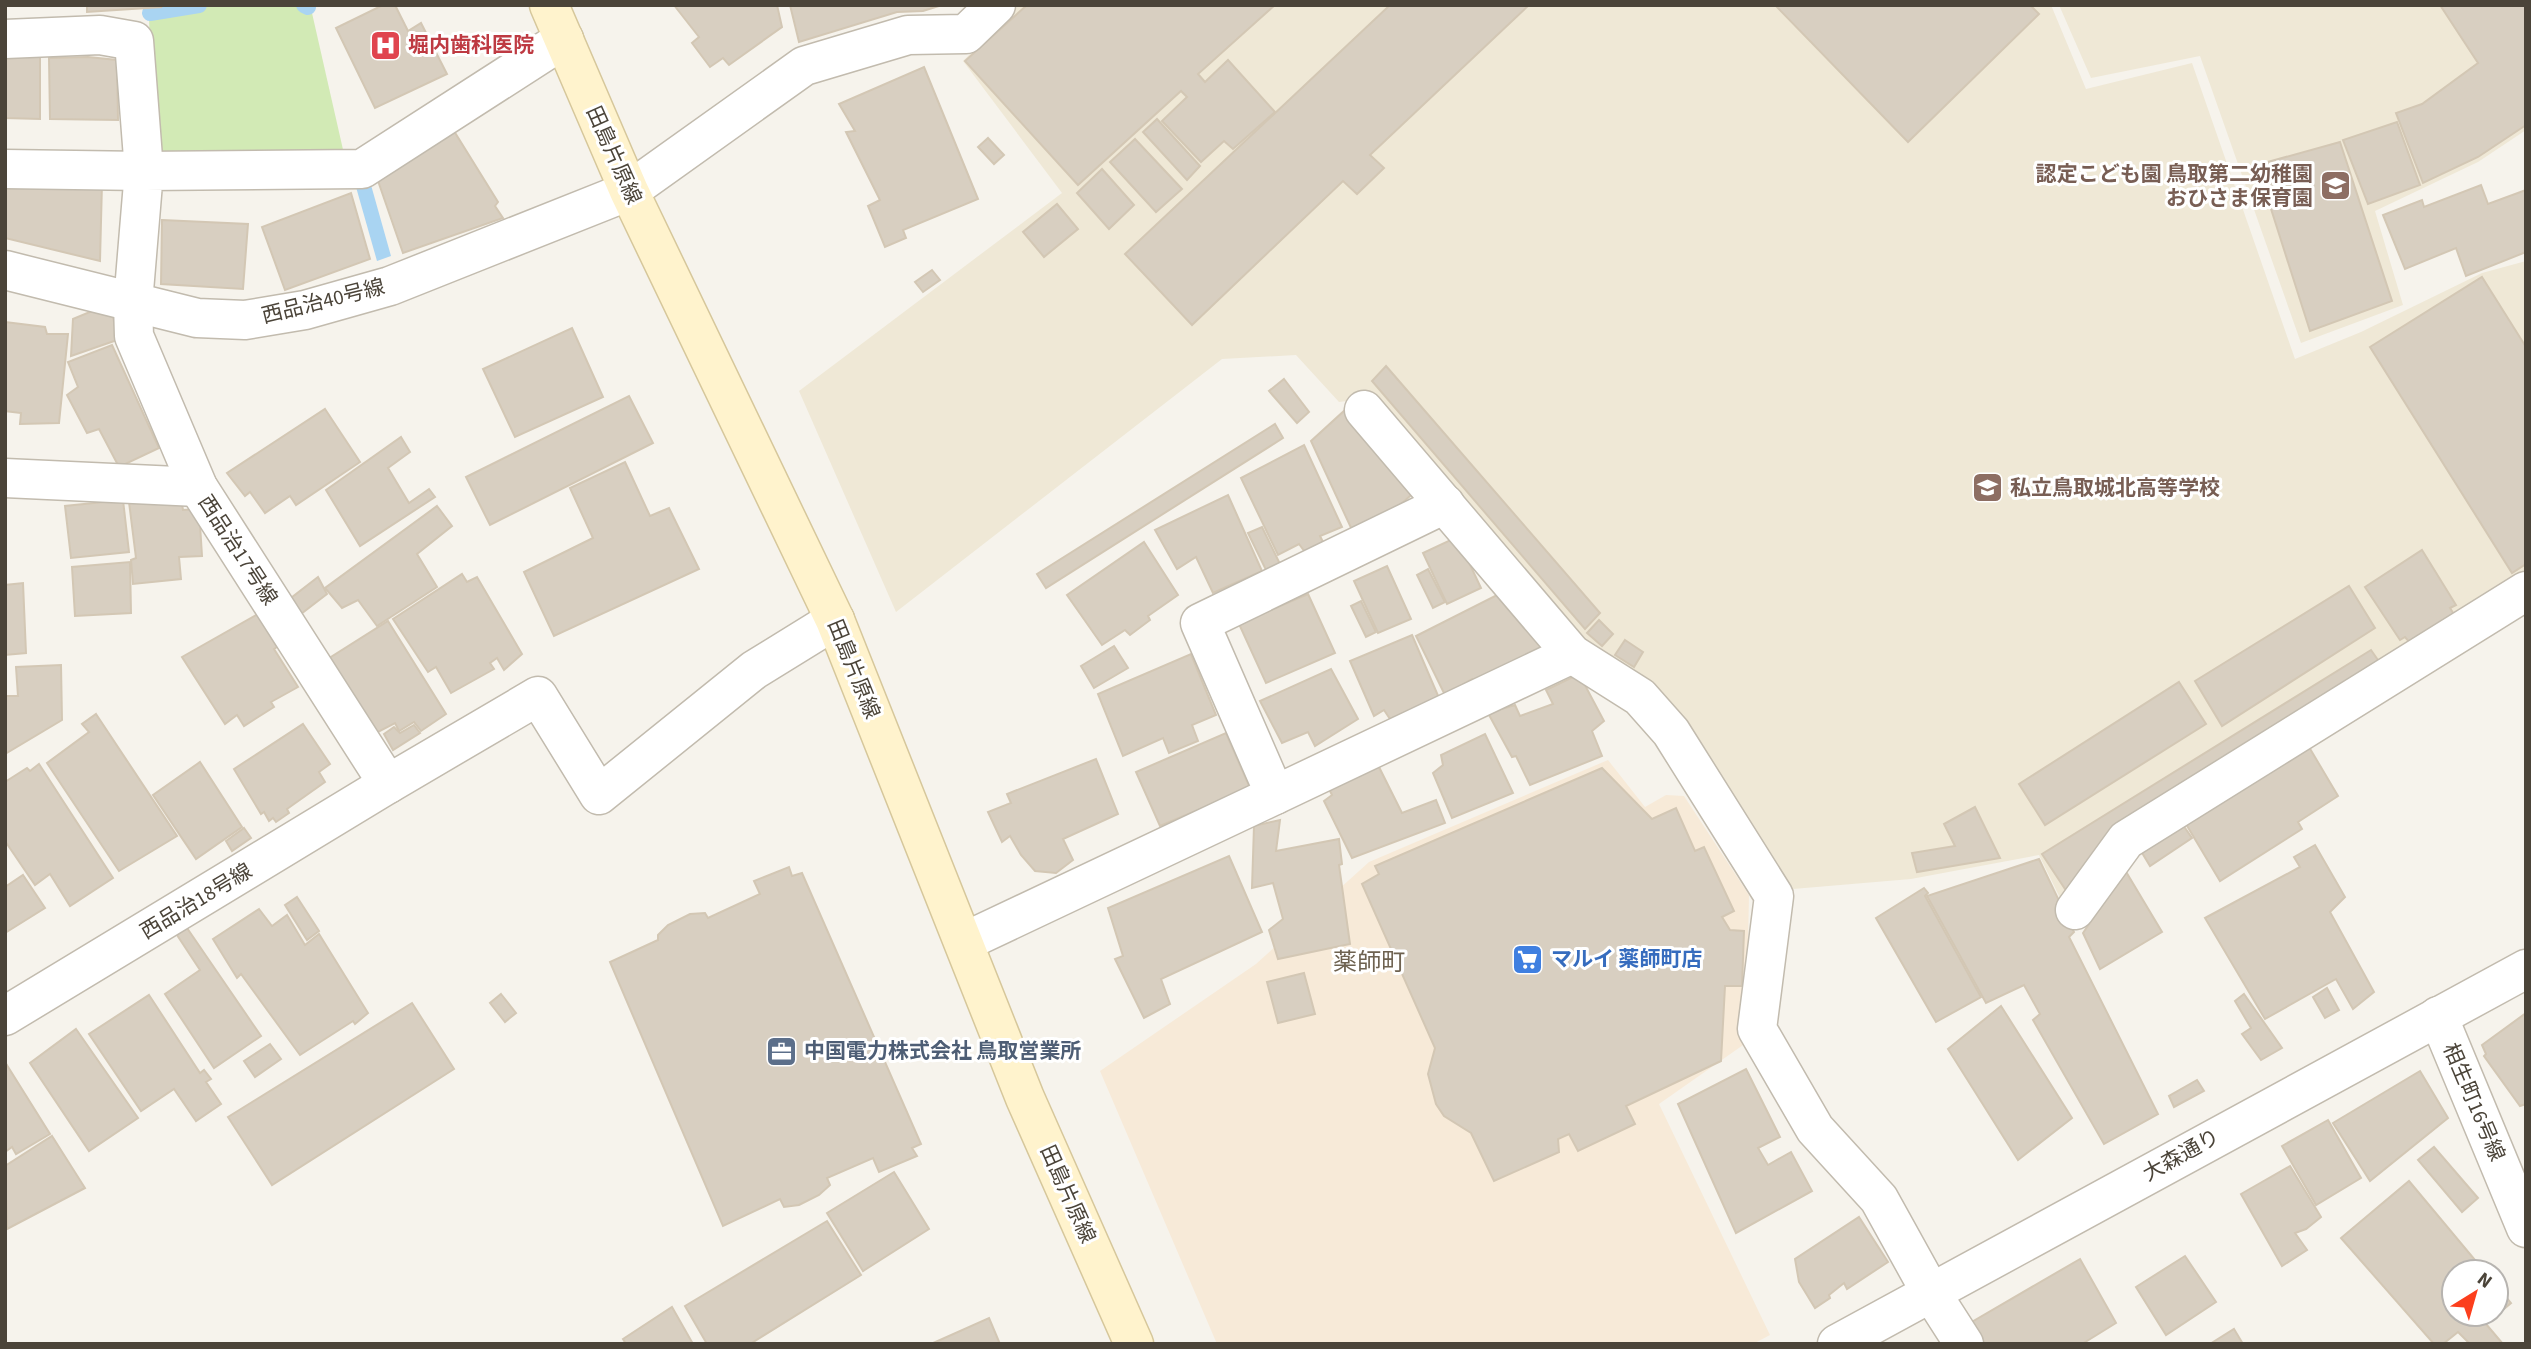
<svg xmlns="http://www.w3.org/2000/svg" width="2531" height="1349" font-family="'Source Sans 3','Noto Sans JP',sans-serif">
  <style>
    .commercial { fill: #f7ead8 }
    .education { fill: #efe8d6 }
    .green { fill: #d2eab5 }
    .water { fill: #a9d4f2 }
    .lines { fill: none; stroke-linecap: round; stroke-linejoin: round }
    .stream { stroke: #a9d4f2; stroke-width: 16 }
    .building { fill: #d8cfc1; stroke: #d3c7b4; stroke-width: 2 }
    .minor-casing { stroke: #c2bbae; stroke-width: 41 }
    .tertiary-casing { stroke: #c2bbae; stroke-width: 41 }
    .secondary-casing { stroke: #d6c79b; stroke-width: 41 }
    .minor { stroke: #fff; stroke-width: 38 }
    .tertiary { stroke: #fff; stroke-width: 38 }
    .secondary { stroke: #fff3cd; stroke-width: 38 }
    .labels { text-anchor: middle; stroke-width: 6; stroke-linejoin: round; paint-order: stroke }
    .health-label { font-size: 21px; font-weight: bold; fill: #be3a42; stroke: #fff; text-anchor: start }
    .street-label { font-size: 21px; fill: #4b4439; stroke: #fff }
    .education-label { font-size: 21px; font-weight: bold; fill: #785e54; stroke: #fff; text-anchor: end }
    .shop-label { font-size: 21px; font-weight: bold; fill: #366cbe; stroke: #fff; text-anchor: start }
    .service-label { font-size: 21px; font-weight: bold; fill: #4e5e75; stroke: #fff; text-anchor: start }
    .quarter-label { font-size: 24px; fill: #6e6250; stroke: #fff }
  </style>
  <rect width="100%" height="100%" fill="#f6f3ec"/>
  <path class="commercial" d="M1608 760 1645 807 1666 795 1684 796 1749 895 1746 1043 1659 1104 1770 1335 1753 1344H1217L1100 1071 1256 964 1369 862Z"/>
  <g class="education">
    <path d="M1019 5H2051L2086 89 2192 63 2295 359 2361 332 2482 273 2526 261V575L2064 906 2039 855 1911 879 1793 889 1716 774 1584 645 1371 398 1339 402 1296 355 1222 359 896 612 799 391 1062 193 963 61Z"/>
    <path d="M2059 5H2526V130L2478 162 2375 211 2403 305 2301 343 2200 56 2091 78Z"/>
  </g>
  <path class="green" d="M219 5H293L312 13 344 154 160 151 153 145 149 16Z"/>
  <path class="water" d="M371 185 391 256 377 261 356 187Z"/>
  <g class="lines">
    <g class="stream">
      <path d="M304 5 308 7"/>
      <path d="M150 13 199 5"/>
    </g>
  </g>
  <g class="building">
    <path d="M87 5H160L161 7 87 12Z"/>
    <path d="M383 5H395L408 31 421 23 447 74 375 108 336 28Z"/>
    <path d="M674 5H777L782 27 729 65 723 58 710 67 692 43 699 37Z"/>
    <path d="M790 5H942L923 11 897 12 799 42Z"/>
    <path d="M1027 5H1275L1198 74 1205 82 1228 60 1275 112 1233 149 1224 141 1201 162 1162 121 1187 97 1181 91 1078 185 965 61Z"/>
    <path d="M1390 5H1529L1370 155 1384 168 1357 194 1343 181 1192 325 1125 254Z"/>
    <path d="M1775 5H2030L2039 14 1908 142Z"/>
    <path d="M2440 5H2526V125L2478 157 2423 183 2396 113 2422 104 2478 63Z"/>
    <path d="M5 55 40 56V119L5 118Z"/>
    <path d="M88 57 117 60 118 120 50 119 49 58Z"/>
    <path d="M924 67 978 199 903 230 906 238 885 247 868 206 880 200 846 132 855 131 839 104Z"/>
    <path d="M1157 119 1200 166 1187 180 1143 132Z"/>
    <path d="M2397 122 2420 185 2368 204 2343 140Z"/>
    <path d="M454 131 498 202 495 206 503 218 403 253 377 178Z"/>
    <path d="M988 138 1004 155 994 164 978 147Z"/>
    <path d="M1135 139 1182 189 1156 212 1110 162Z"/>
    <path d="M2340 142 2392 301 2310 331 2257 165Z"/>
    <path d="M1102 169 1134 205 1109 229 1077 193Z"/>
    <path d="M5 183H102L100 261 5 238Z"/>
    <path d="M2481 185 2488 204 2526 190V252L2466 276 2456 248 2405 269 2383 215 2422 200 2424 207Z"/>
    <path d="M351 193 370 259 285 290 262 227Z"/>
    <path d="M1057 204 1078 229 1044 257 1023 232Z"/>
    <path d="M162 220 248 224 243 289 161 284Z"/>
    <path d="M932 270 940 280 923 292 915 282Z"/>
    <path d="M2482 277 2526 347V564L2512 573 2370 347Z"/>
    <path d="M104 306 112 310 117 340 71 356 73 319Z"/>
    <path d="M5 322 45 327 47 334H68L59 423 20 424 21 413 5 411Z"/>
    <path d="M572 328 603 397 515 437 483 369Z"/>
    <path d="M112 345 159 448 119 467 99 429 87 433 67 395 78 387 68 362Z"/>
    <path d="M1386 366 1600 613 1585 629 1372 381Z"/>
    <path d="M1284 379 1309 412 1297 423 1269 391Z"/>
    <path d="M629 396 653 443 490 525 466 477Z"/>
    <path d="M325 409 360 462 296 505 290 496 265 513 250 492 245 496 227 473Z"/>
    <path d="M1345 410 1416 491 1394 510 1352 530 1311 441Z"/>
    <path d="M1275 424 1283 438 1046 588 1037 574Z"/>
    <path d="M401 437 410 452 388 468 409 503 429 489 435 497 360 546 326 490Z"/>
    <path d="M1304 445 1342 527 1320 536 1324 544 1305 552 1299 544 1278 555 1241 478Z"/>
    <path d="M625 462 650 516 669 508 699 569 554 636 524 572 593 538 570 488Z"/>
    <path d="M1228 495 1262 571 1213 593 1196 557 1177 569 1155 530Z"/>
    <path d="M123 500 129 552 71 558 65 506Z"/>
    <path d="M129 502 182 504 183 510 199 509 202 556 179 557 181 579 133 584 131 560 136 558Z"/>
    <path d="M437 506 452 526 417 554 437 587 377 626 358 600 342 608 325 588Z"/>
    <path d="M1262 527 1280 564 1266 570 1248 533Z"/>
    <path d="M1457 537 1481 588 1447 604 1423 553Z"/>
    <path d="M1144 542 1178 595 1148 616 1150 620 1130 635 1125 630 1102 645 1067 595Z"/>
    <path d="M2422 550 2456 605 2450 608 2455 616 2411 644 2405 637 2400 640 2365 587Z"/>
    <path d="M130 562 131 613 75 616 72 567Z"/>
    <path d="M1387 566 1411 619 1378 633 1354 581Z"/>
    <path d="M1428 569 1445 602 1433 608 1417 575Z"/>
    <path d="M462 574 467 582 477 577 522 654 504 670 497 658 490 663 494 669 451 693 436 667 428 672 393 619Z"/>
    <path d="M318 577 327 594 297 617 287 601Z"/>
    <path d="M23 583 26 653 5 655V585Z"/>
    <path d="M2349 586 2375 628 2222 726 2195 681Z"/>
    <path d="M1503 592 1549 647 1474 682 1472 679 1445 695 1416 636Z"/>
    <path d="M1308 594 1335 653 1266 683 1239 624Z"/>
    <path d="M1361 601 1376 632 1366 637 1351 606Z"/>
    <path d="M258 614 277 647 274 649 298 687 271 702 274 707 244 726 237 715 225 724 182 657Z"/>
    <path d="M1599 620 1613 634 1602 646 1587 633Z"/>
    <path d="M388 621 446 714 421 731 414 722 399 731 395 723 376 733 323 662Z"/>
    <path d="M1412 635 1439 698 1390 719 1384 710 1374 716 1350 661Z"/>
    <path d="M1625 640 1643 652 1634 667 1615 655Z"/>
    <path d="M1114 646 1128 668 1094 688 1081 666Z"/>
    <path d="M2371 650 2380 663 2069 895 2042 854Z"/>
    <path d="M1191 654 1216 715 1192 725 1198 741 1169 753 1163 738 1123 756 1098 694Z"/>
    <path d="M61 665 62 720 5 754V696H18L16 667Z"/>
    <path d="M1331 669 1358 719 1315 746 1308 732 1282 743 1260 701Z"/>
    <path d="M1579 674 1604 721 1592 731 1602 756 1530 785 1516 756 1512 757 1488 713 1515 705 1520 716 1553 704 1546 690Z"/>
    <path d="M2179 682 2206 724 2045 825 2019 784Z"/>
    <path d="M96 714 177 836 119 871 47 763 89 732 82 724Z"/>
    <path d="M303 724 330 764 319 772 325 782 287 809 289 813 276 822 273 818 269 821 264 812 261 814 234 769Z"/>
    <path d="M414 725 420 733 393 750 384 734 394 727 400 733Z"/>
    <path d="M1226 733 1250 788 1160 826 1136 772Z"/>
    <path d="M1485 734 1513 793 1452 818 1433 773 1443 765 1441 755Z"/>
    <path d="M2309 747 2338 796 2298 822 2302 829 2220 881 2186 824Z"/>
    <path d="M1096 759 1118 814 1063 839 1073 860 1056 873 1035 871 1021 855 1010 836 1002 842 988 812 1011 803 1007 794Z"/>
    <path d="M200 762 242 827 196 859 153 795Z"/>
    <path d="M39 764 113 878 70 906 50 874 35 885 5 841V782L27 768 30 771Z"/>
    <path d="M1378 765 1402 813 1436 800 1445 823 1352 858 1324 801 1332 795 1327 785Z"/>
    <path d="M1602 768 1652 819 1676 808 1695 851 1704 847 1734 911 1722 917 1730 930 1744 931 1742 986H1725L1721 1061 1626 1106 1635 1124 1578 1151 1569 1134 1558 1139 1559 1152 1494 1181 1471 1133 1444 1116 1436 1104 1428 1074 1435 1048 1362 884 1379 874 1375 866Z"/>
    <path d="M1975 807 2000 858 1917 872 1912 853 1955 846 1944 824Z"/>
    <path d="M1280 820 1276 851 1339 839 1342 864 1339 865 1350 944 1278 959 1269 930 1283 919 1273 883 1252 888 1254 826Z"/>
    <path d="M2183 825 2192 838 2150 866 2141 851Z"/>
    <path d="M244 828 251 838 232 851 226 841Z"/>
    <path d="M2315 845 2345 897 2330 912 2374 992 2353 1009 2336 979 2265 1019 2205 918 2300 867 2294 857Z"/>
    <path d="M1229 856 1262 932 1161 979 1170 1004 1144 1018 1115 959 1123 956 1108 908Z"/>
    <path d="M2039 859 2074 932 2069 937 2158 1114 2104 1144 2033 1020 2040 1014 2024 985 1986 1003 1927 896Z"/>
    <path d="M789 867 792 876 802 873 921 1144 912 1148 917 1156 879 1172 873 1158 827 1178 830 1185 819 1195 799 1205 784 1207 780 1199 723 1226 610 962 658 940V935L668 925 690 914 705 913 708 918 760 894 754 881Z"/>
    <path d="M2125 870 2162 932 2100 969 2083 933Z"/>
    <path d="M23 875 45 908 5 933V887Z"/>
    <path d="M1924 888 1928 893 1925 896 1981 997 1936 1022 1876 918Z"/>
    <path d="M297 897 319 931 307 940 285 905Z"/>
    <path d="M259 909 272 926 287 915 305 945 319 934 368 1013 355 1024 353 1021 300 1055 241 974 237 978 213 939Z"/>
    <path d="M187 928 261 1036 214 1068 165 994 200 970 177 935Z"/>
    <path d="M1304 973 1315 1014 1278 1023 1267 982Z"/>
    <path d="M2327 988 2339 1010 2325 1018 2313 997Z"/>
    <path d="M501 994 516 1013 505 1022 490 1003Z"/>
    <path d="M2244 994 2282 1048 2261 1060 2242 1034 2251 1028 2235 1001Z"/>
    <path d="M149 995 200 1073 204 1070 211 1079 206 1082 221 1104 196 1121 174 1089 141 1111 89 1034Z"/>
    <path d="M412 1003 454 1069 272 1185 228 1117Z"/>
    <path d="M2001 1006 2072 1118 2018 1160 1948 1049Z"/>
    <path d="M2526 1013V1104L2520 1106 2484 1056 2486 1054 2482 1045Z"/>
    <path d="M76 1029 138 1118 89 1151 30 1063Z"/>
    <path d="M270 1044 281 1059 255 1077 244 1061Z"/>
    <path d="M5 1062 50 1134 16 1154 12 1147 5 1152Z"/>
    <path d="M1746 1069 1780 1137 1758 1148 1768 1165 1791 1152 1812 1191 1736 1233 1678 1104Z"/>
    <path d="M2420 1071 2448 1118 2370 1181 2333 1123Z"/>
    <path d="M2197 1080 2204 1091 2174 1107 2169 1096Z"/>
    <path d="M2328 1120 2361 1178 2316 1205 2282 1146Z"/>
    <path d="M52 1136 85 1188 7 1229 5 1166Z"/>
    <path d="M2434 1147 2478 1198 2462 1212 2418 1160Z"/>
    <path d="M2290 1166 2321 1217 2306 1229 2295 1233 2307 1250 2282 1266 2241 1194Z"/>
    <path d="M894 1172 929 1229 863 1271 827 1213Z"/>
    <path d="M2409 1181 2485 1272H2454V1314H2496V1285L2511 1303 2486 1324 2503 1344H2470L2458 1332 2443 1344H2434L2341 1238Z"/>
    <path d="M1859 1217 1888 1262 1847 1289 1844 1283 1829 1295 1830 1298 1815 1308 1799 1282 1795 1259Z"/>
    <path d="M827 1221 861 1275 750 1344H707L685 1306Z"/>
    <path d="M2185 1256 2216 1302 2166 1335 2136 1287Z"/>
    <path d="M2080 1259 2116 1323 2082 1344H1972L1970 1323Z"/>
    <path d="M672 1307 693 1344H626L623 1339Z"/>
    <path d="M989 1318 1000 1344H931Z"/>
    <path d="M2234 1329 2243 1344H2210Z"/>
  </g>
  <g class="lines">
    <defs>
      <g id="minor">
        <path d="M5 39 100 35 134 41 144 171 5 169"/>
        <path d="M564 39 362 169 144 171 133 303 134 336 198 487 388 784 538 696 599 795 754 670 835 620"/>
        <path d="M5 270 197 318 245 320 305 310 390 286 629 191 804 66 908 35 966 34 996 5"/>
        <path d="M1364 410 1572 654 1640 697 1671 732 1774 896 1757 1029 1815 1129 1879 1199 1930 1291 1964 1344"/>
        <path d="M5 478 198 487"/>
        <path d="M1275 795 1572 654"/>
        <path d="M2075 910 2126 840 2526 591"/>
        <path d="M964 942 1275 795 1200 623 1445 504"/>
        <path d="M5 1016 388 784"/>
        <path d="M2438 1016 2526 1228"/>
      </g>
      <path id="tertiary" d="M1837 1344 2526 969"/>
      <path id="secondary" d="M549 5 629 191 835 620 1025 1098 1134 1344"/>
    </defs>
    <use href="#minor" class="minor-casing"/>
    <use href="#tertiary" class="tertiary-casing"/>
    <use href="#secondary" class="secondary-casing"/>
    <use href="#minor" class="minor"/>
    <use href="#tertiary" class="tertiary"/>
    <use href="#secondary" class="secondary"/>
  </g>
  <defs>
    <symbol id="hospital-square" viewBox="-11 -11 22 22"><rect x="-9" y="-9" width="18" height="18" rx="4" fill="#e0444e" stroke="#fff"/><path d="M-5-5h3v3.5h4V-5h3V5h-3V1.5h-4V5h-3Z" fill="#fff"/></symbol>
    <symbol id="school-square" viewBox="-11 -11 22 22"><rect x="-9" y="-9" width="18" height="18" rx="4" fill="#8d6e63" stroke="#fff"/><path d="M0-5L7-2L0 1L-7-2ZM-4 1L0 2.5L4 1V4Q0 6-4 4Z" fill="#fff"/></symbol>
    <symbol id="supermarket-square" viewBox="-11 -11 22 22"><rect x="-9" y="-9" width="18" height="18" rx="4" fill="#3f7fe0" stroke="#fff"/><path d="M-6-5.5h2.5l.6 2H6L4.5 2H-2.5L-4.4-4H-6ZM-1.5 3.2a1.3 1.3 0 1 0 .1 0ZM3 3.2a1.3 1.3 0 1 0 .1 0Z" fill="#fff"/></symbol>
    <symbol id="office-square" viewBox="-11 -11 22 22"><rect x="-9" y="-9" width="18" height="18" rx="4" fill="#5c6f8a" stroke="#fff"/><path d="M-6-3h4V-5.5h4V-3h4V5H-6ZM-1-4.5V-3h2v-1.5ZM-6 0V1H6V0Z" fill="#fff"/></symbol>
  </defs>
  <g fill-rule="evenodd">
    <use href="#hospital-square" x="368" y="28" width="35" height="35"/>
    <use href="#school-square" x="2318" y="168" width="35" height="35"/>
    <use href="#school-square" x="1970" y="470" width="35" height="35"/>
    <use href="#supermarket-square" x="1510" y="942" width="35" height="35"/>
    <use href="#office-square" x="764" y="1034" width="35" height="35"/>
  </g>
  <g class="labels">
    <g class="health-label">
      <text x="408" y="52">堀内歯科医院</text>
    </g>
    <g class="street-label">
      <text transform="translate(614 155) rotate(66)" y="7">田島片原線</text>
      <text transform="translate(323 301) rotate(-14)" y="7">西品治40号線</text>
      <text transform="translate(238 550) rotate(57)" y="7">西品治17号線</text>
      <text transform="translate(854 669) rotate(68)" y="7">田島片原線</text>
      <text transform="translate(196 901) rotate(-31)" y="7">西品治18号線</text>
      <text transform="translate(2474 1102) rotate(67)" y="7">相生町16号線</text>
      <text transform="translate(2181 1155) rotate(-29)" y="7">大森通り</text>
      <text transform="translate(1068 1194) rotate(66)" y="7">田島片原線</text>
    </g>
    <g class="education-label">
      <text x="2313" y="181">認定こども園 鳥取第二幼稚園<tspan x="2313" dy="24">おひさま保育園</tspan></text>
      <text x="2010" y="495" text-anchor="start">私立鳥取城北高等学校</text>
    </g>
    <g class="shop-label">
      <text x="1551" y="966">マルイ 薬師町店</text>
    </g>
    <g class="service-label">
      <text x="804" y="1058">中国電力株式会社 鳥取営業所</text>
    </g>
    <g class="quarter-label">
      <text x="1369" y="970">薬師町</text>
    </g>
  </g>
  <rect width="2531" height="1349" fill="none" stroke="#4b4439" stroke-width="14"/>
  <g transform="translate(2475 1293) rotate(37)"><circle r="33" fill="#ffffff" stroke="#b7b4b0" stroke-width="2"/>
  <path d="M0-5L12 26L0 18L-12 26Z" fill="#fc3f1d"/>
  <text y="-10" font-size="19" font-weight="bold" text-anchor="middle" fill="#4b4439">N</text>
  </g>
</svg>
